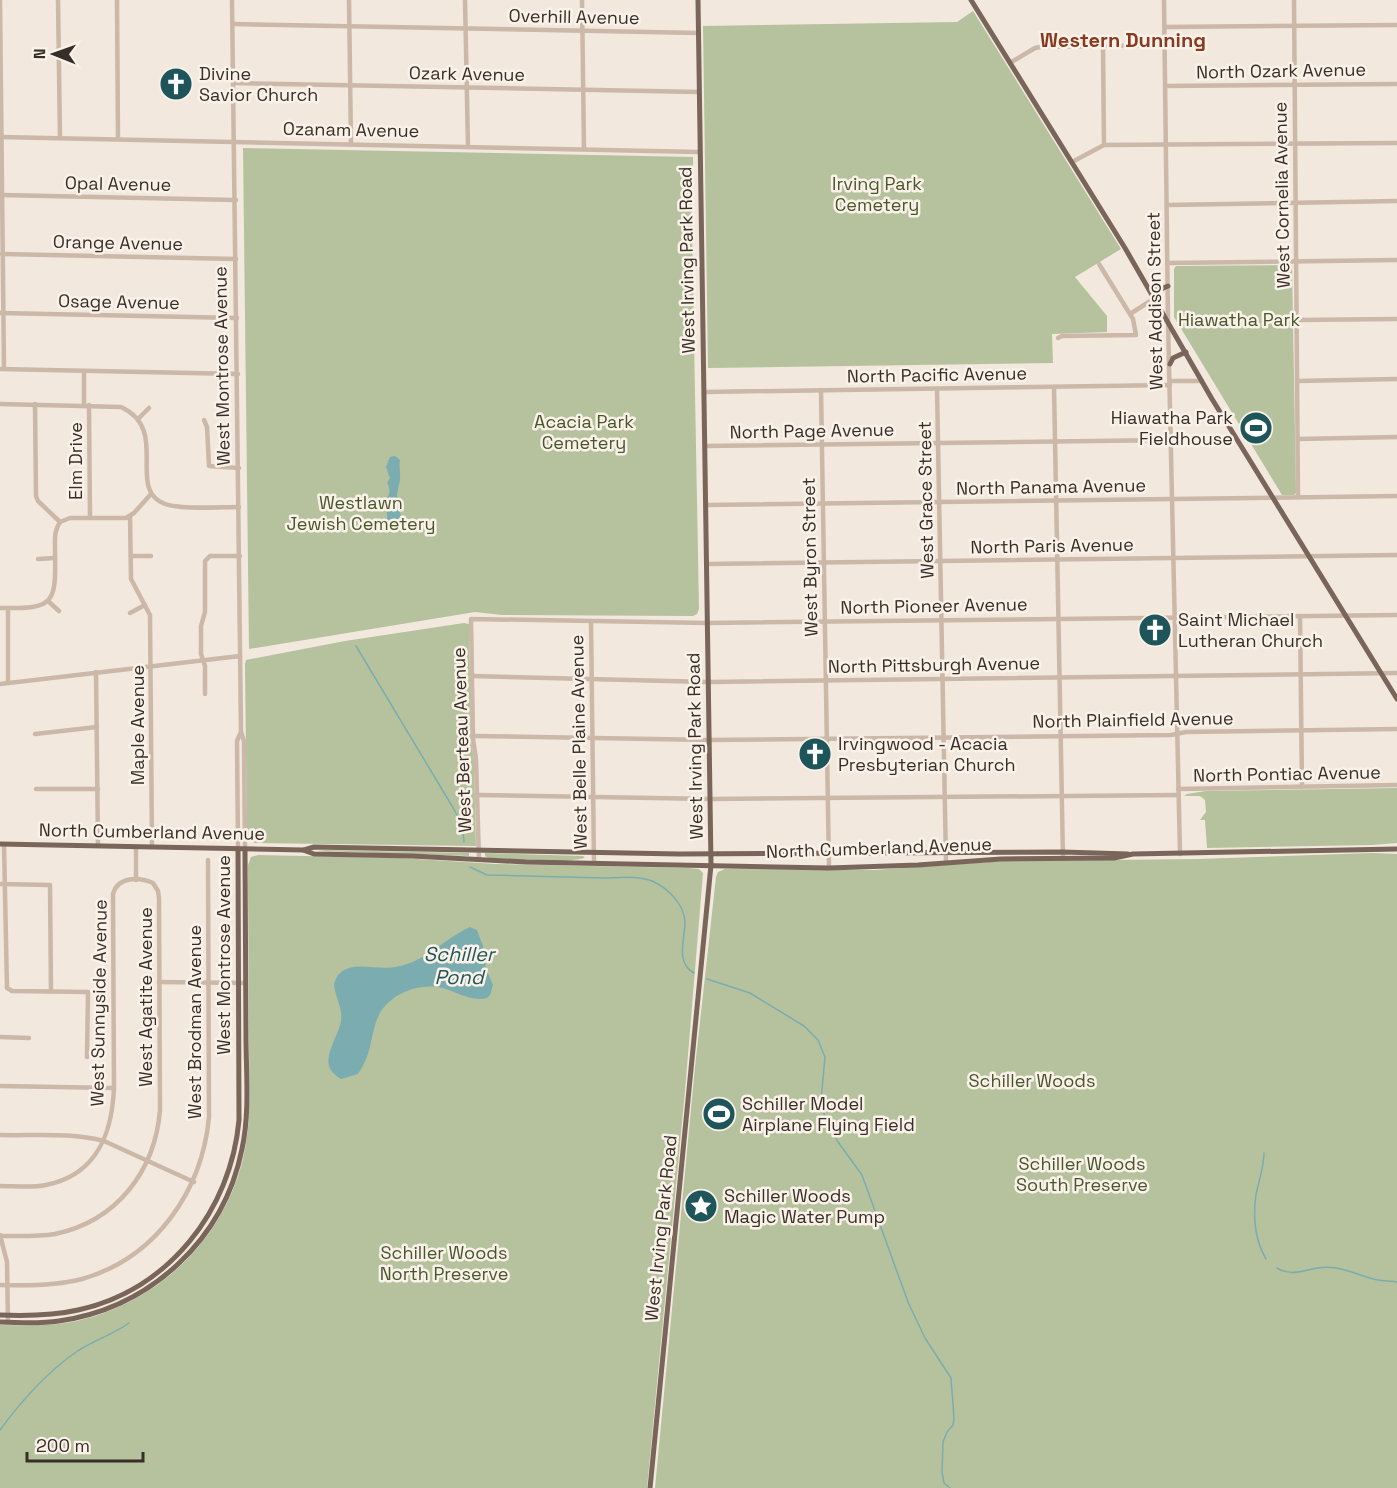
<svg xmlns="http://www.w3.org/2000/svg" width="1397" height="1488" font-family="'Space Grotesk',sans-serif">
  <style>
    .green { fill: #b5c29d }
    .water { fill: #7badb0 }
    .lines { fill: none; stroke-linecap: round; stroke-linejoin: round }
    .stream { stroke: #7badb0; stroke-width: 1.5 }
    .minor { stroke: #cbb8a8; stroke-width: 4.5 }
    .major { stroke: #7a655a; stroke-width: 5 }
    .labels { text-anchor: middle; stroke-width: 5; stroke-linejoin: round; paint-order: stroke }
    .street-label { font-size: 18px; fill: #382e29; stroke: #faf2e9 }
    .poi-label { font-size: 18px; fill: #382e29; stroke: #faf2e9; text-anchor: start }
    .park-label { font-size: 18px; fill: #47562c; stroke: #faf2e9 }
    .neighbourhood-label { font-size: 20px; font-weight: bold; fill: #883a21; stroke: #faf2e9 }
    .water-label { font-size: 20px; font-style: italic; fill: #1e555a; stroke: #faf2e9 }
  </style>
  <rect width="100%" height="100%" fill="#f2e8dd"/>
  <g class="green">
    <path d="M973 11 1121 249 1075 277 1107 316V332L1052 334 1053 363 708 368 703 26 957 22Z"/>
    <path d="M243 148 693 157V177H691L699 609 697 614 693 616 502 615 475 612 249 649Z"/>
    <path d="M1292 265 1296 493 1294 495H1282L1174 317V269L1176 266Z"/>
    <path d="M464 623 469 624 471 740 474 760 476 846 255 843 250 841 247 835 245 664 246 660 345 641Z"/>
    <path d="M1397 788V843L1372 845 1207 848 1205 820H1200L1206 812 1205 800 1200 796H1184L1187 794 1206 791Z"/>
    <path d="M326 850 469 853V856L317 851Z"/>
    <path d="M485 853 583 856 585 858C555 865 518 859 488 858L485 856Z"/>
    <path d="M1372 853 1397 854V1488H655L695 1067 716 877 718 872 725 869 874 870 1004 861 1198 859Z"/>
    <path d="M258 855 400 858 496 864 689 868 699 869 703 873 685 1091 647 1488H0V1325C20 1325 39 1326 59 1324 149 1312 225 1243 244 1154 252 1118 249 1079 249 1041 249 982 248 923 248 865L251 857Z"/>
  </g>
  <g class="water">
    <path d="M395 456 400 460C399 466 400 469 400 475 401 482 397 489 397 496L400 499 397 505 401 515 398 524 393 526 387 524V521C388 515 386 512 386 506 386 497 393 492 387 483L390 478 386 467 390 457Z"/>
    <path d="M470 927 477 930 483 946 486 969 493 985 490 995 487 998C471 1003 453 989 437 987 413 984 384 997 376 1022 369 1044 372 1053 358 1074L341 1079C338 1077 333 1074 331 1070 322 1057 339 1035 341 1021 343 1008 335 997 334 984 342 956 375 971 396 967 425 962 444 939 470 927Z"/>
  </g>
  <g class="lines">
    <g class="stream">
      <path d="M356 646 452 806 462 824 464 842"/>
      <path d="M470 867 487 875C525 876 563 877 602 878 617 878 638 875 652 881 668 888 684 904 685 922 685 939 675 963 694 973"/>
      <path d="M707 979 750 993 804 1026 818 1040 825 1057 821 1100 825 1118 838 1142 862 1175 908 1302 925 1338 951 1378 954 1418 953 1425 947 1432 943 1442 942 1472 944 1483 950 1488"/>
      <path d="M1264 1153C1264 1167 1259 1180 1256 1195 1253 1216 1255 1240 1266 1259"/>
      <path d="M1277 1268C1292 1277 1303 1270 1318 1268 1339 1264 1358 1276 1378 1280 1384 1281 1391 1281 1397 1282"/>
      <path d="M0 1430C22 1400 48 1371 79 1350 95 1340 114 1334 129 1323"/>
    </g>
    <g class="minor">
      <path d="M0 0 4 369"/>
      <path d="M58 0 60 138"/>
      <path d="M117 0 118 139"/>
      <path d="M232 0 241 732 244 741 245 849"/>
      <path d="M349 0 351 144"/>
      <path d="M465 0 468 147"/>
      <path d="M582 0 584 149"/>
      <path d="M1164 0 1168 320 1180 854"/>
      <path d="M1294 0 1298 497"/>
      <path d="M233 24 699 33"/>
      <path d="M1165 27 1397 25"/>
      <path d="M1103 46 1104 145"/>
      <path d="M1010 63 1035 48 1040 47 1165 45"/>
      <path d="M234 83 699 92"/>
      <path d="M1165 86 1397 84"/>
      <path d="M0 137 700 152"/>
      <path d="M1072 162 1104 145 1397 143"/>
      <path d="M1 195 236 200"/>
      <path d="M1167 205 1397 201"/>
      <path d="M2 254 236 259"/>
      <path d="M1168 263 1397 260"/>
      <path d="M0 313 237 318"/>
      <path d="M1130 314 1155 298"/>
      <path d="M1297 320 1397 319"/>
      <path d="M1058 338 1062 336 1136 335 1133 319 1099 264"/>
      <path d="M0 369 238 374"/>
      <path d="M1170 381H1202"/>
      <path d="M1297 381 1397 379"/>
      <path d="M1054 387 1063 859"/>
      <path d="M937 389 946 862"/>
      <path d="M821 390 829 868"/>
      <path d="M704 392 1170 385"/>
      <path d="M0 404 121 407C171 430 125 489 165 504 182 510 220 507 239 507"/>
      <path d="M35 404 36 496 38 501 60 522"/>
      <path d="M84 405V371"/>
      <path d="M89 405 90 517"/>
      <path d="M138 419 149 408"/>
      <path d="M204 420 207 427 209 466 239 468"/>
      <path d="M1298 439 1397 437"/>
      <path d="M705 446 1171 440"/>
      <path d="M706 505 1397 496"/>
      <path d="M130 516 131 579 150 615 152 847"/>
      <path d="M60 522 70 518H126L134 513 151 494"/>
      <path d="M131 556H151"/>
      <path d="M38 559 55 558"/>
      <path d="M707 564 1397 555"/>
      <path d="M48 601 59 611"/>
      <path d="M0 608C56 609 56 604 55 549 55 539 54 531 60 522"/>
      <path d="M8 608V682"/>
      <path d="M130 613 145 605"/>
      <path d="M1300 616 1302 787"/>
      <path d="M591 621 594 863"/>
      <path d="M96 672 98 846"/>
      <path d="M472 676 709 682 1397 673"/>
      <path d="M0 684 240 656"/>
      <path d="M205 694V666L201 654V626L205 612V561L210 556H240"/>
      <path d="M35 734 97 727"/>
      <path d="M473 736 710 740 1171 735 1186 732 1397 729"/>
      <path d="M36 789H98"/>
      <path d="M1178 789 1397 785"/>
      <path d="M477 795 711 799 1178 795"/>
      <path d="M4 845 7 988 12 991 88 992 87 1057"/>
      <path d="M238 849 237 741 241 732"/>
      <path d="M479 860 476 759 473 739 471 619 708 623 1397 615"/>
      <path d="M136 880V847"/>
      <path d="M0 884 50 885 51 991"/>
      <path d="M159 982 246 983"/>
      <path d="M0 1037 29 1038"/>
      <path d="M0 1086 114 1088"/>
      <path d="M0 1135C34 1136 70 1132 104 1141L194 1182"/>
      <path d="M0 1186C15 1186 31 1188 46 1185 97 1175 112 1134 114 1088L113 894C118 876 139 877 153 883L158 891 159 898 160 1110C155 1171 117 1221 55 1234 37 1237 18 1236 0 1236"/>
      <path d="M0 1235 7 1262 8 1322"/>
      <path d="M0 1285C27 1286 55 1286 82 1279 156 1258 202 1191 209 1117L208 860"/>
    </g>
    <g class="major">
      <path d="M971 0 1125 248 1212 399 1397 699"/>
      <path d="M1149 288 1159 290 1168 286"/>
      <path d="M1170 364 1173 358 1186 352"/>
      <path d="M0 844 303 850 314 854 412 856 526 862 829 868 918 865 1001 859 1114 858 1133 854 1397 849"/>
      <path d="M304 850 314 847 679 854 1063 852 1128 854"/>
      <path d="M0 1315C26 1316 52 1316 78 1310 169 1290 231 1210 239 1120L238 849"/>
      <path d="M0 1322C20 1323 40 1324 59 1321 150 1308 224 1240 242 1149 250 1112 246 1073 246 1036 246 973 245 911 245 849"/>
      <path d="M650 1488 711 865 698 0"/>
    </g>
  </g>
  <defs>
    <symbol id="church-disc" viewBox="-11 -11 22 22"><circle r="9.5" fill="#1e555a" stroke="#faf2e9"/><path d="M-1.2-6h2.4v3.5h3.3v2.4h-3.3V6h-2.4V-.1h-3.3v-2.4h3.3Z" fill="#fff"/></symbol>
    <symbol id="stadium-disc" viewBox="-11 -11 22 22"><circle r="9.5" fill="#1e555a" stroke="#faf2e9"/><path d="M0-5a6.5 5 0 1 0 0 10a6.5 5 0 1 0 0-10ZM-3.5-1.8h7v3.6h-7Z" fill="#fff"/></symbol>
    <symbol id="sight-disc" viewBox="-11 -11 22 22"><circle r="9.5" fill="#1e555a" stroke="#faf2e9"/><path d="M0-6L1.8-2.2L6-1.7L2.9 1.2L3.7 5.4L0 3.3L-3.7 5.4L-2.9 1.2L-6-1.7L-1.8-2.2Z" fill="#fff"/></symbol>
  </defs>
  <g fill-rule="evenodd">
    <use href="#church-disc" x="157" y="65" width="38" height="38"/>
    <use href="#stadium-disc" x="1237" y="409" width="38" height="38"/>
    <use href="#church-disc" x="1136" y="611" width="38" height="38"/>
    <use href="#church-disc" x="796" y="735" width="38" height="38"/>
    <use href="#stadium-disc" x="700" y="1095" width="38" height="38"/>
    <use href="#sight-disc" x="682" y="1187" width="38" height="38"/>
  </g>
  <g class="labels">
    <g class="street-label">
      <text transform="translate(574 17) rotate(1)" y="6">Overhill Avenue</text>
      <text transform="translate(1281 71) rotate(-1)" y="6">North Ozark Avenue</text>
      <text transform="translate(467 74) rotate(1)" y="6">Ozark Avenue</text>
      <text transform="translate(351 130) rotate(1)" y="6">Ozanam Avenue</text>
      <text transform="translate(118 184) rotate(1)" y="6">Opal Avenue</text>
      <text transform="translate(1282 195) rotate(-91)" y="6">West Cornelia Avenue</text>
      <text transform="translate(118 243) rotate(1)" y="6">Orange Avenue</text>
      <text transform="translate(687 260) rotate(-91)" y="6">West Irving Park Road</text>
      <text transform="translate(1155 301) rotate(-91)" y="6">West Addison Street</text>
      <text transform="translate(119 302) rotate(1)" y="6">Osage Avenue</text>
      <text transform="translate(222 366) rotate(-91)" y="6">West Montrose Avenue</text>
      <text transform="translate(937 375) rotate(-1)" y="6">North Pacific Avenue</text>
      <text transform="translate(812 431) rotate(-1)" y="6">North Page Avenue</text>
      <text transform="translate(76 461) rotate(-90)" y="6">Elm Drive</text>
      <text transform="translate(1051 487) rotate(-1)" y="6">North Panama Avenue</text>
      <text transform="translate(926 500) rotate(-91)" y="6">West Grace Street</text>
      <text transform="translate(1052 546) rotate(-1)" y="6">North Paris Avenue</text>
      <text transform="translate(810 557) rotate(-91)" y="6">West Byron Street</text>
      <text transform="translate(934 606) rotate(-1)" y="6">North Pioneer Avenue</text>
      <text transform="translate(934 665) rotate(-1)" y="6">North Pittsburgh Avenue</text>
      <text transform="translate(1133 720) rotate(-1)" y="6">North Plainfield Avenue</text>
      <text transform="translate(138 725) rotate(-90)" y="6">Maple Avenue</text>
      <text transform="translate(462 740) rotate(-92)" y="6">West Berteau Avenue</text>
      <text transform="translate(579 742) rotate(-91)" y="6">West Belle Plaine Avenue</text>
      <text transform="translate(695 746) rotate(-91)" y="6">West Irving Park Road</text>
      <text transform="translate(1287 774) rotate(-1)" y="6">North Pontiac Avenue</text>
      <text transform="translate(152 832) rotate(1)" y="6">North Cumberland Avenue</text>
      <text transform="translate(879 848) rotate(-2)" y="6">North Cumberland Avenue</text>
      <text transform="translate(224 955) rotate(-90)" y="6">West Montrose Avenue</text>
      <text transform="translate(146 997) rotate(-90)" y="6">West Agatite Avenue</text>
      <text transform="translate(99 1003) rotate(-89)" y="6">West Sunnyside Avenue</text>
      <text transform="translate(195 1022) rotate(-90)" y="6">West Brodman Avenue</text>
      <text transform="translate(661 1228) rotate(-84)" y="6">West Irving Park Road</text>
    </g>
    <g class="poi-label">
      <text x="199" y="80">Divine<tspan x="199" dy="21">Savior Church</tspan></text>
      <text x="1233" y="424" text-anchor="end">Hiawatha Park<tspan x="1233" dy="21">Fieldhouse</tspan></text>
      <text x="1178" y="626">Saint Michael<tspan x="1178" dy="21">Lutheran Church</tspan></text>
      <text x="838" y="750">Irvingwood - Acacia<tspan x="838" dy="21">Presbyterian Church</tspan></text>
      <text x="742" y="1110">Schiller Model<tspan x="742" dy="21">Airplane Flying Field</tspan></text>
      <text x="724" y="1202">Schiller Woods<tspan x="724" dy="21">Magic Water Pump</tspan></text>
    </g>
    <g class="park-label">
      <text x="877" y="190">Irving Park<tspan x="877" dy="21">Cemetery</tspan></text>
      <text x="1239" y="326">Hiawatha Park</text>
      <text x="584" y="428">Acacia Park<tspan x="584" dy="21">Cemetery</tspan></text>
      <text x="361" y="509">Westlawn<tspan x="361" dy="21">Jewish Cemetery</tspan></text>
      <text x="1032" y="1087">Schiller Woods</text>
      <text x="1082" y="1170">Schiller Woods<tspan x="1082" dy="21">South Preserve</tspan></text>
      <text x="444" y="1259">Schiller Woods<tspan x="444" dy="21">North Preserve</tspan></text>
    </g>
    <g class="neighbourhood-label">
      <text x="1123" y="47">Western Dunning</text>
    </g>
    <g class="water-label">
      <text x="459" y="961">Schiller<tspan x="459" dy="23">Pond</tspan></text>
    </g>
  </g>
  <g transform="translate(54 54) rotate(271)" stroke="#faf2e9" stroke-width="4.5" paint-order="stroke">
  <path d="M0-4.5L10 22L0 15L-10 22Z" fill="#382e29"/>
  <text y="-9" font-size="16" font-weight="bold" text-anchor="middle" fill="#382e29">N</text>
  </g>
  <path d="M27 1452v9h116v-9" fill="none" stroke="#382e29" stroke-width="3"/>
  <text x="36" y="1452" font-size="18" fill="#382e29" stroke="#faf2e9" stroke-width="4.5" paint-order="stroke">200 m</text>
</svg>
